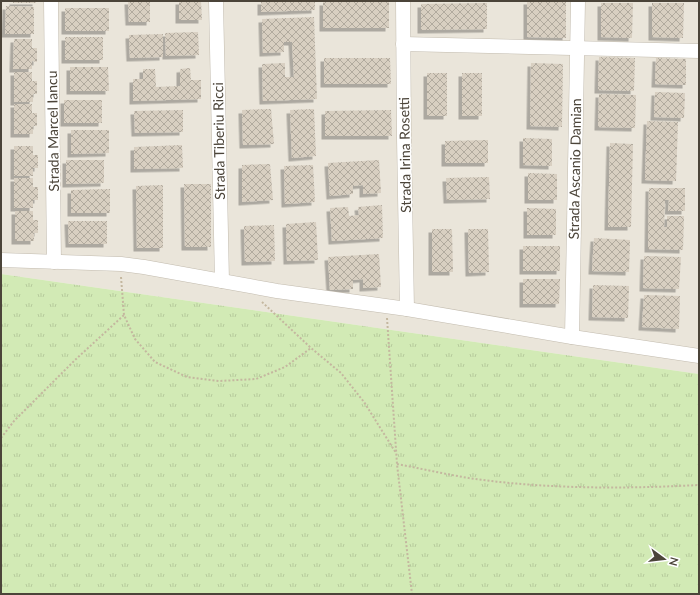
<svg xmlns="http://www.w3.org/2000/svg" width="700" height="595" font-family="Lato,sans-serif">
  <style>
    .residential { fill: #eae5da }
    .grass { fill: url(#grass-tufts) }
    .building { fill: url(#building-cross-hatch); filter: url(#shadow) }
    .lines { fill: none; stroke-linecap: round; stroke-linejoin: round }
    .minor-casing { stroke: #c2bbae; stroke-width: 15 }
    .path { stroke: #c4b79f; stroke-width: 2; stroke-dasharray: 2 2; stroke-linecap: butt }
    .minor { stroke: #fff; stroke-width: 14 }
    .labels { text-anchor: middle; stroke-width: 3; stroke-linejoin: round; paint-order: stroke }
    .street-label { font-size: 14px; fill: #4b4439; stroke: #fff }
  </style>
  <defs>
    <pattern id="grass-tufts" width="24" height="20" patternUnits="userSpaceOnUse"><rect width="24" height="20" fill="#d2eab5"/><path d="M3 7l-1-3M5 7V3M7 7l1-3M15 17l-1-3M17 17v-4M19 17l1-3" fill="none" stroke="#b6ca9c"/></pattern>
    <pattern id="building-cross-hatch" width="8" height="8" patternUnits="userSpaceOnUse"><rect width="8" height="8" fill="#d8cfc1"/><path d="M0 0l8 8M0 8l8-8" fill="none" stroke="#b1aa9e"/></pattern>
    <filter id="shadow"><feDropShadow dx="-3.5" dy="3.5" stdDeviation="0" flood-color="#0004"/></filter>
  </defs>
  <rect width="100%" height="100%" fill="#f6f3ec"/>
  <path class="residential" d="M1 1H699V374L1 274Z"/>
  <path class="grass" d="M1 274 699 374V594H1Z"/>
  <g class="building">
    <rect x="13" y="1" width="23" height="2"/>
    <path d="M128 1H150V22H129Z"/>
    <path d="M179 1H201L202 20H179Z"/>
    <path d="M261 1H315V10L261 12Z"/>
    <path d="M389 1V28H323V2Z"/>
    <path d="M527 1H566V38L527 37Z"/>
    <path d="M487 3V29L421 30V4Z"/>
    <path d="M601 3H633L632 38 601 37Z"/>
    <path d="M652 3H684L683 38 652 37Z"/>
    <path d="M6 6 34 7V34H5Z"/>
    <rect x="65" y="8" width="44" height="23"/>
    <path d="M314 17 317 99 263 101 262 64 285 63V77H294L292 42H284V52L263 53 262 19Z"/>
    <path d="M198 32 199 55 166 56 165 33Z"/>
    <path d="M163 34V57L130 58 129 35Z"/>
    <rect x="65" y="37" width="38" height="23"/>
    <path d="M14 39H32V48H37V62L32 61V69H13Z"/>
    <path d="M599 57 635 58 634 91 598 90Z"/>
    <path d="M324 58H390L391 84H324Z"/>
    <path d="M656 58 686 59V85L655 84Z"/>
    <path d="M531 63 563 64 562 127 530 126Z"/>
    <path d="M70 67H108L109 91H70Z"/>
    <path d="M190 68 191 80H201V99L133 101V79H143V69H155L156 87 180 86V69Z"/>
    <path d="M14 72H32V81H37V94H33V102H14Z"/>
    <rect x="427" y="73" width="20" height="43"/>
    <rect x="462" y="73" width="20" height="43"/>
    <path d="M655 92 685 93 684 118 654 117Z"/>
    <path d="M599 94 636 95 635 128 598 127Z"/>
    <rect x="64" y="100" width="38" height="23"/>
    <path d="M14 104H32V113H37V126H33V134H14Z"/>
    <path d="M271 109 274 144 243 145 242 110Z"/>
    <path d="M314 109 316 156 292 158 290 110Z"/>
    <path d="M183 110V132L135 133 134 111Z"/>
    <path d="M391 110 392 136H325V111Z"/>
    <path d="M647 121 678 122 676 181 645 180Z"/>
    <path d="M71 130H109V153L71 154Z"/>
    <path d="M523 138 552 139V166L523 165Z"/>
    <path d="M488 140V163H445V141Z"/>
    <path d="M610 143 633 144 631 227H608Z"/>
    <path d="M182 145 183 168 134 169V147Z"/>
    <path d="M14 146H33V155H38V168H33V176H14Z"/>
    <path d="M66 160H104V183L66 184Z"/>
    <path d="M379 160 381 193 363 194V185L353 186V194L330 196 328 163Z"/>
    <path d="M270 164 273 200 242 202V165Z"/>
    <path d="M313 165 315 202 285 204 284 166Z"/>
    <path d="M528 173 557 174V200H528Z"/>
    <path d="M489 177 490 199 447 200 446 178Z"/>
    <path d="M14 178H33V187H38V200H33V208H14Z"/>
    <path d="M184 184H211V247H185Z"/>
    <path d="M163 185V248H137L136 186Z"/>
    <path d="M649 188H685V211H668L669 200H665L664 227H667V216H684L683 250 648 249Z"/>
    <path d="M110 189V213H71V190Z"/>
    <path d="M382 205 383 238 332 241 330 208 348 207 349 216 359 215 358 207Z"/>
    <path d="M527 208 556 209V235H527Z"/>
    <path d="M15 211H33V220H38V233H34V241H15Z"/>
    <path d="M68 221H107V244H69Z"/>
    <path d="M316 222 318 260 287 261 286 224Z"/>
    <path d="M274 225 275 261 245 262 244 226Z"/>
    <path d="M432 229H452L453 272H432Z"/>
    <path d="M468 229H488L489 272 469 273Z"/>
    <path d="M594 238 630 240 629 272 592 271Z"/>
    <rect x="523" y="246" width="37" height="25"/>
    <path d="M379 254 381 287 363 288V279L353 280V289L330 290 328 257Z"/>
    <path d="M644 256 681 257 679 289 643 288Z"/>
    <path d="M523 279H560L559 304H523Z"/>
    <path d="M593 285 629 286 628 318 592 317Z"/>
    <path d="M644 295 680 296 679 329 642 327Z"/>
  </g>
  <g class="lines">
    <defs>
      <g id="minor">
        <path d="M51 1 54 262"/>
        <path d="M216 1 222 281"/>
        <path d="M403 1 404 138 407 309"/>
        <path d="M403 44 699 51"/>
        <path d="M1 260 121 264 144 267 277 291 407 309 572 337 699 356"/>
        <path d="M572 337 578 1"/>
      </g>
    </defs>
    <use href="#minor" class="minor-casing"/>
    <g class="path">
      <path d="M121 277 124 315 135 339 155 362 187 377 219 381 256 379 285 367 311 348"/>
      <path d="M262 302 311 348 341 373 364 402 396 453"/>
      <path d="M387 318 397 464 412 594"/>
      <path d="M1 438 14 421 75 360 124 315"/>
      <path d="M397 464C423 469 449 475 475 479 549 489 624 489 699 485"/>
    </g>
    <use href="#minor" class="minor"/>
  </g>
  <g class="labels">
    <g class="street-label">
      <text transform="translate(53 131) rotate(-91)" y="5">Strada Marcel Iancu</text>
      <text transform="translate(219 141) rotate(-91)" y="5">Strada Tiberiu Ricci</text>
      <text transform="translate(405 155) rotate(-91)" y="5">Strada Irina Rosetti</text>
      <text transform="translate(575 169) rotate(-89)" y="5">Strada Ascanio Damian</text>
    </g>
  </g>
  <rect width="700" height="595" fill="none" stroke="#4b4439" stroke-width="4"/>
  <g transform="translate(664 559) rotate(105)" stroke="#ffffff" stroke-width="3" paint-order="stroke">
  <path d="M0-3L7 15L0 10L-7 15Z" fill="#4b4439"/>
  <text y="-6" font-size="11" font-weight="bold" text-anchor="middle" fill="#4b4439">N</text>
  </g>
</svg>
